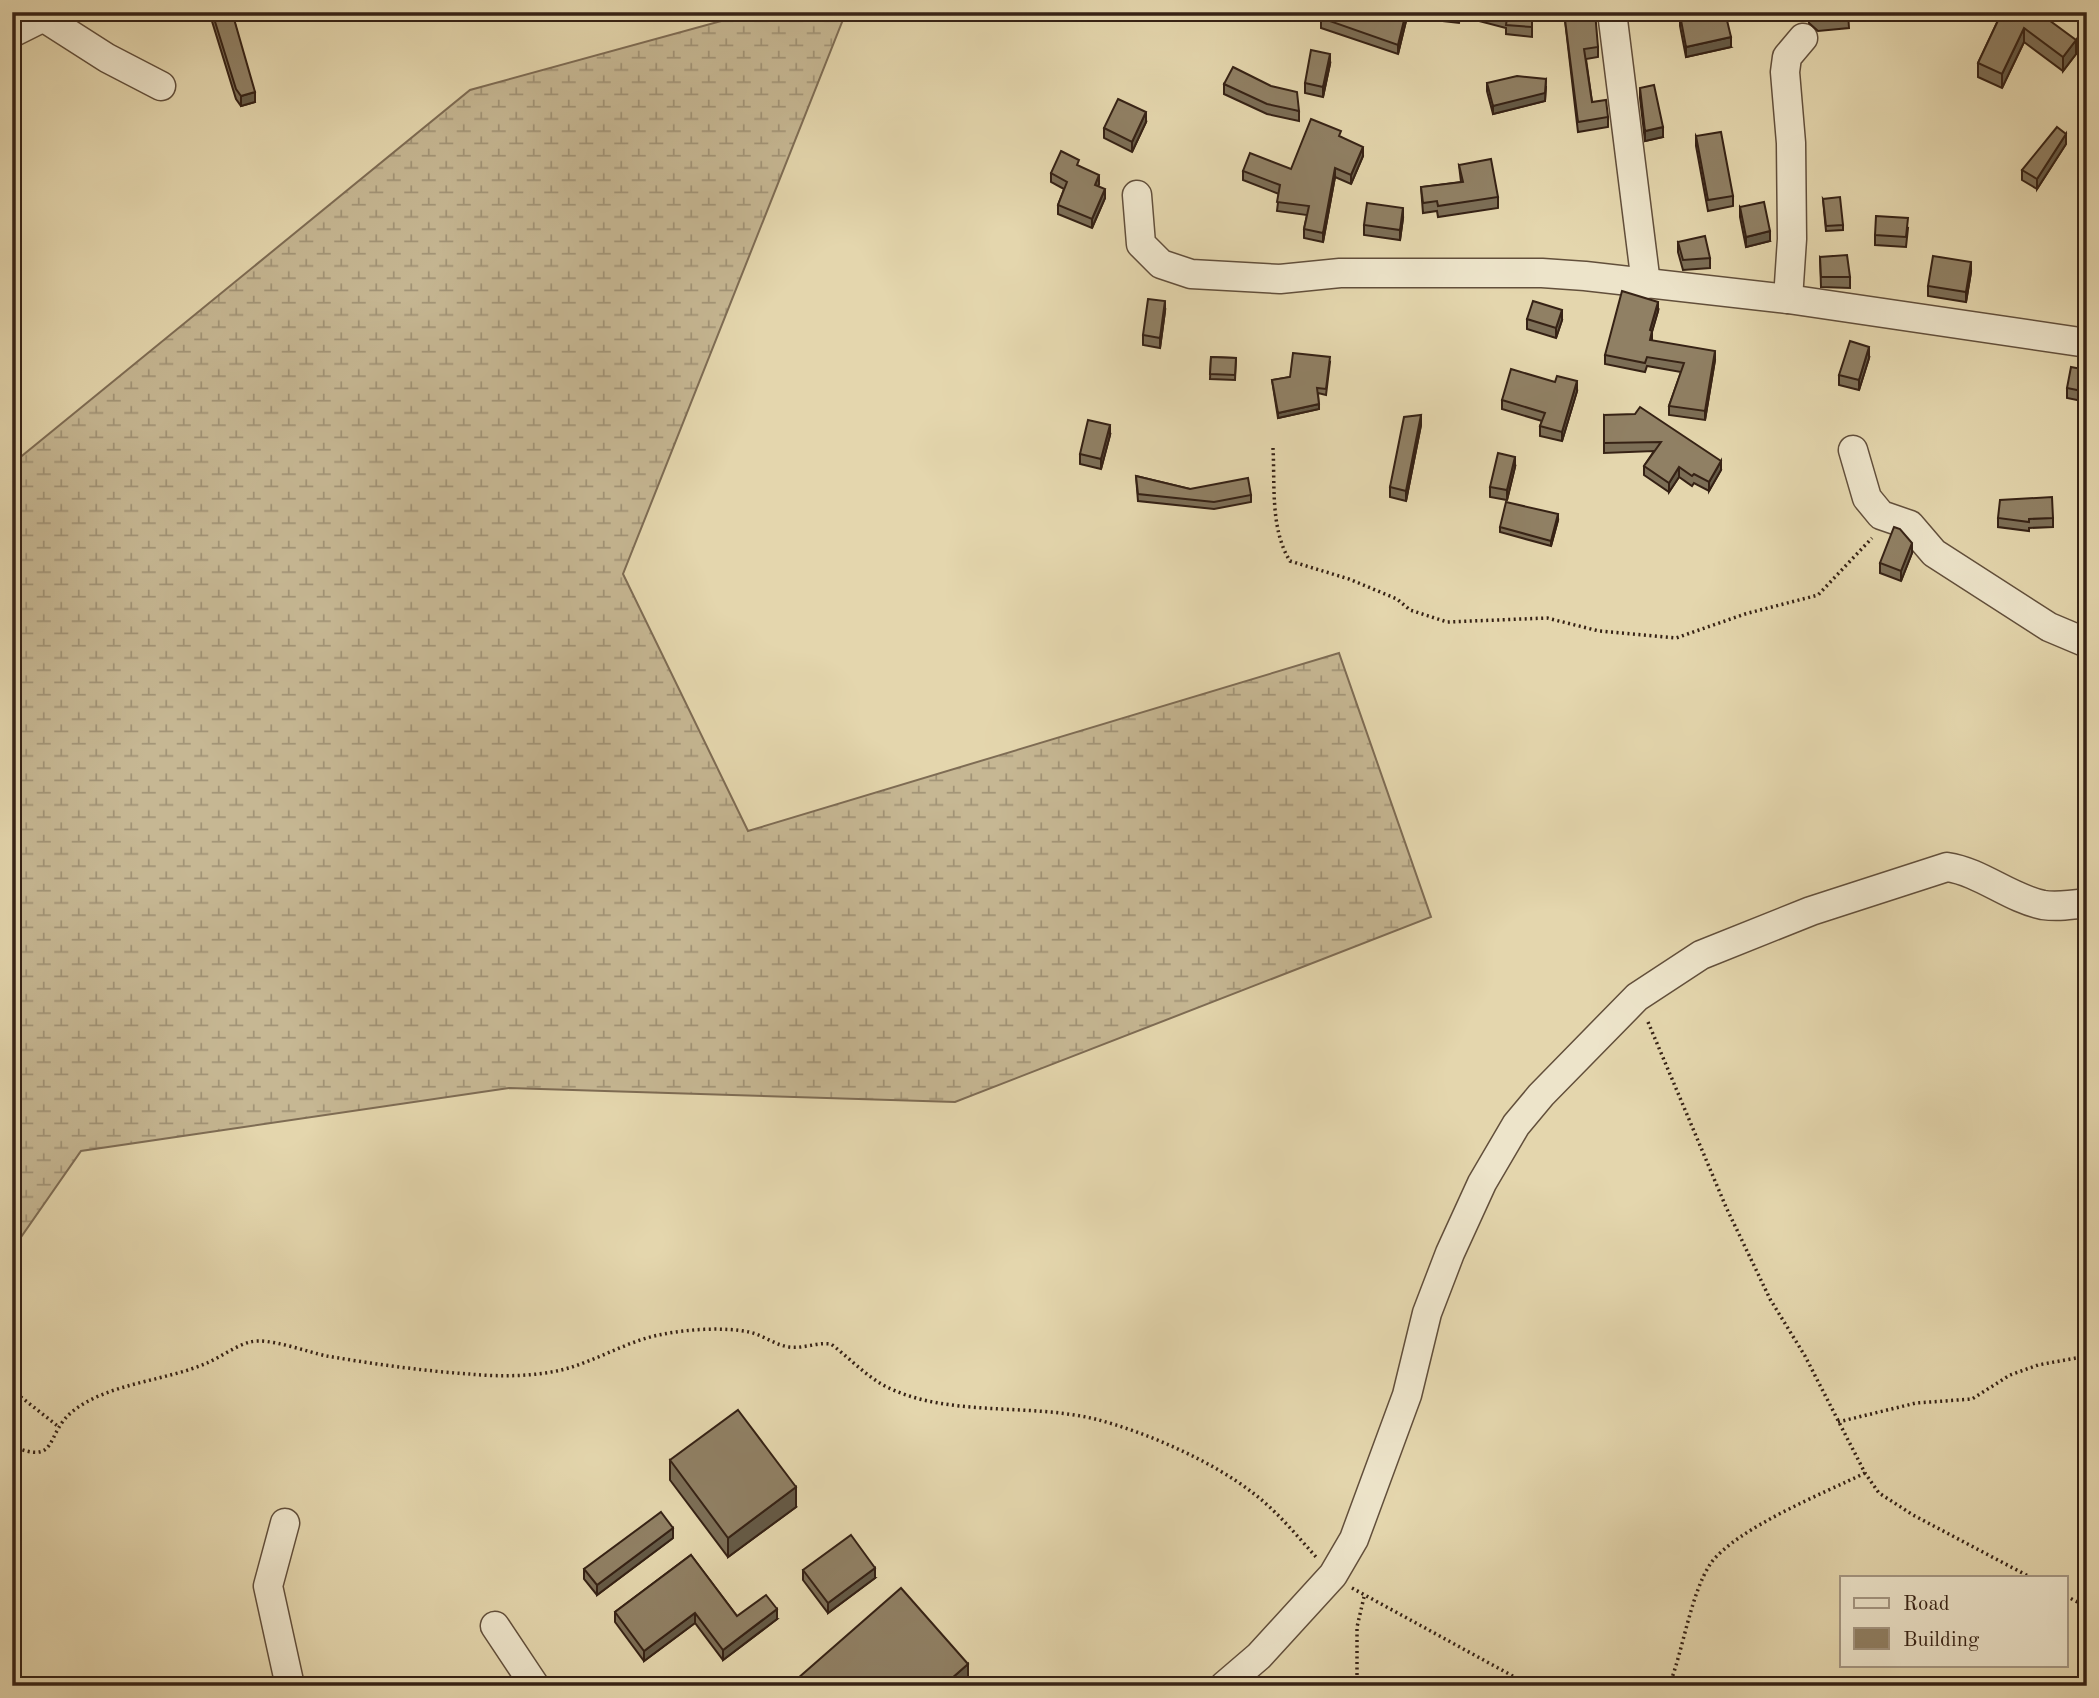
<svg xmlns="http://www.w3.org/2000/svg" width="2099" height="1698" font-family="'Old Standard TT',serif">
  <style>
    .wetland { fill: url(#wetland-marsh); stroke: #7e6c54; stroke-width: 2 }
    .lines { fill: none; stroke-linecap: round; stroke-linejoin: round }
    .minor-casing { stroke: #624f3b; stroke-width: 31 }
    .path { stroke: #362215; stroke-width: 3.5; stroke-dasharray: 2 3.5; stroke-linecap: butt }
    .minor { stroke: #ede4ca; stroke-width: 28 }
    .wall { fill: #7c6e56; stroke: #362215; stroke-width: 2 }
    .shaded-wall { fill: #655a46; stroke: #362215; stroke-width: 2 }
    .building { fill: #908064; stroke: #362215; stroke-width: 2 }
  </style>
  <defs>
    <pattern id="wetland-marsh" width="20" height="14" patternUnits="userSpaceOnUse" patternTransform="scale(1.75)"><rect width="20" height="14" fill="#c6b793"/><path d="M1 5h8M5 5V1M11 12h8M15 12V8" fill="none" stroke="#a29477"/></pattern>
  </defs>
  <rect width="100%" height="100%" fill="#e4d6ad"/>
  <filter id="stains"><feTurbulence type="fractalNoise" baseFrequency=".00286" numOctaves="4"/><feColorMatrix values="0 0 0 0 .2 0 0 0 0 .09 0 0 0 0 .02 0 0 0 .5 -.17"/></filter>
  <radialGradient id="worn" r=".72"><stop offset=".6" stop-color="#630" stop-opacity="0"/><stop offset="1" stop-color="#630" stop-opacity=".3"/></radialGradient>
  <path class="wetland" d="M754 12H846L623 574 748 831 1339 653 1431 917 955 1102 509 1088 81 1151 12 1250V464L470 90Z"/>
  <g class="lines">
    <defs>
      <g id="minor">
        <path d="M35 12 107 58 161 86"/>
        <path d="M1612 12 1646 284"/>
        <path d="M12 33 42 18"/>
        <path d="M1137 195 1141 244 1161 264 1191 274 1280 279 1340 273H1542L1585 276 1788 299 2087 343"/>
        <path d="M1788 299 1792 239 1791 143 1785 72 1787 57 1803 38"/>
        <path d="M1853 450 1867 498 1881 515 1910 525 1934 553 2049 627 2087 643"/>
        <path d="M285 1523 268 1586 290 1686"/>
        <path d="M495 1626 535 1686"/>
        <path d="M1224 1686 1259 1656 1333 1575 1354 1539 1407 1395 1427 1313 1450 1253 1482 1183 1516 1125 1541 1095 1637 997 1701 955 1811 911 1947 867C1981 872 2009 898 2043 905 2058 907 2072 905 2087 903"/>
      </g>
    </defs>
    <use href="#minor" class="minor-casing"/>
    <g class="path">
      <path d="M1273 448C1275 484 1270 529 1290 561L1349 579 1397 599 1410 610 1447 622 1547 618 1599 631 1676 638 1745 614 1818 595 1872 538"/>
      <path d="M1648 1022 1726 1207 1770 1299 1805 1356 1865 1473 1879 1493 1913 1515 2030 1577"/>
      <path d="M12 1390 59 1427"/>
      <path d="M1838 1422 1916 1403 1972 1399 2010 1375 2038 1365 2087 1356"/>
      <path d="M12 1446C60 1466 44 1434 73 1411 108 1383 166 1381 207 1363 221 1357 235 1346 250 1342 268 1337 307 1352 327 1356 373 1364 424 1371 469 1374 502 1377 543 1377 575 1366 605 1356 633 1339 664 1334 689 1329 725 1327 749 1332 763 1335 775 1345 789 1347 803 1349 817 1342 831 1344 851 1359 867 1378 891 1389 953 1417 1029 1403 1095 1419 1146 1432 1212 1461 1253 1493 1277 1511 1297 1536 1317 1558"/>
      <path d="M1352 1588 1531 1686"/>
      <path d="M2066 1596 2087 1607"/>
      <path d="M1357 1686V1627L1364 1597"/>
      <path d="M1669 1686C1683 1651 1691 1592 1711 1563 1737 1528 1824 1493 1865 1473"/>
    </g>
    <use href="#minor" class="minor"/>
  </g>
  <g class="wall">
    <path d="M211 12H232L255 102 241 106 236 99 211 18Z"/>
    <path d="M1323 12H1532V37L1506 34V28L1460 16 1459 23 1407 17 1398 54 1321 28V18Z"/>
    <path d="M1564 12 1598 47V57L1586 59 1592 102 1608 117V127L1578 132Z"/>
    <path d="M1808 12H1848L1849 28 1818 31 1809 23Z"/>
    <path d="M2002 12 2076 54 2063 71 2024 42 2002 88 1978 77V63Z"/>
    <path d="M1680 15 1731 47 1686 57 1680 26Z"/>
    <path d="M1330 64 1323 97 1305 93V83Z"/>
    <path d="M1487 83 1546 87 1545 101 1493 114 1487 91Z"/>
    <path d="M1224 84 1299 111V121L1267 114 1224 94Z"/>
    <path d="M1640 88 1663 137 1645 141 1640 98Z"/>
    <path d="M1146 122 1132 152 1104 138V128Z"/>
    <path d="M1696 136 1733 196V206L1708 211 1696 146Z"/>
    <path d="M1341 137 1363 156 1351 184 1335 177 1323 242 1304 238V229L1307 215 1277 211 1279 194 1243 180V171L1291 169Z"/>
    <path d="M2066 144 2037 189 2022 180V170Z"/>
    <path d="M1459 165 1498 197V208L1438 217 1437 211 1423 213 1421 187 1461 182Z"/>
    <path d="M1079 166 1099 184 1098 186 1105 198 1092 228 1058 214V205L1064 189 1051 182V173Z"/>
    <path d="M1823 199 1843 225V230L1826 231Z"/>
    <path d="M1740 207 1770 241 1746 247 1740 217Z"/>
    <path d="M1403 218 1400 240 1364 235V225Z"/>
    <path d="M1908 228 1906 247 1875 245V235Z"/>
    <path d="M1678 242 1710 258V268L1683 270 1678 252Z"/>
    <path d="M1820 257 1850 277V288L1821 287Z"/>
    <path d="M1971 272 1966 302 1928 296V286Z"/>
    <path d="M1165 311 1160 348 1143 345V335Z"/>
    <path d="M1658 311 1652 331V341L1715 360 1705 420 1669 415V406L1681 372 1647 366 1645 372 1605 364V355Z"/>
    <path d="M1527 319 1562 320 1556 338 1527 329Z"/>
    <path d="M1211 357 1236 358 1235 380 1210 379Z"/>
    <path d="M1869 358 1859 390 1839 385V375Z"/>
    <path d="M1330 362 1326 395 1318 393 1319 409 1278 418 1272 380 1290 377Z"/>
    <path d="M2087 370V402L2067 398V388Z"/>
    <path d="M1577 391 1562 441 1540 436V426L1542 421 1502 409V400Z"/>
    <path d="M1604 415 1721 470 1709 491 1694 483 1692 486 1679 477 1669 492 1644 475V466L1654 451 1604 453Z"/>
    <path d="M1421 425 1406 501 1390 497V487Z"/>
    <path d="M1110 435 1101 469 1080 464V454Z"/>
    <path d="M1515 467 1507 500 1490 497V487Z"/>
    <path d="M1136 476 1190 489 1251 495V502L1214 509 1138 501Z"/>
    <path d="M1998 518H2053V527L2029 528V531L1998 527Z"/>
    <path d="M1558 520 1551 546 1500 532V527Z"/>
    <path d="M1912 553 1901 581 1880 573V563Z"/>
    <path d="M670 1460 796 1507 728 1557 670 1480Z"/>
    <path d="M673 1538 597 1595 584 1579V1569Z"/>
    <path d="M691 1555 737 1616 777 1619 723 1660 695 1623 644 1661 615 1622V1612Z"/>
    <path d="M803 1570 875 1578 828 1613 803 1580Z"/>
  </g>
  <g class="shaded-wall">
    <path d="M1406 12H1407V17L1398 54V45Z"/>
    <path d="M2024 28V42L2002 88V74Z"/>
    <path d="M1731 37V47L1686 57V47Z"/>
    <path d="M2076 40V54L2063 71V57Z"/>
    <path d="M1330 54V64L1323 97V87Z"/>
    <path d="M1546 79 1545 101 1493 114V106Z"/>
    <path d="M255 92V102L241 106V96Z"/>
    <path d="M1146 112V122L1132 152V142Z"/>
    <path d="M1663 127V137L1645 141V131Z"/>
    <path d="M2066 134V144L2037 189V179Z"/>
    <path d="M1363 147V156L1351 184V175Z"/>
    <path d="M1335 168V177L1323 242V233Z"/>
    <path d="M1099 175V184L1095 194V185Z"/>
    <path d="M1105 189V198L1092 228V219Z"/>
    <path d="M1403 208V218L1400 240V230Z"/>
    <path d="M1770 231V241L1746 247V237Z"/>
    <path d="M1971 262V272L1966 302V292Z"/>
    <path d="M1165 301V311L1160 348V338Z"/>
    <path d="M1658 302V311L1650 339V330Z"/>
    <path d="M1562 310V320L1556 338V328Z"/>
    <path d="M1869 347V358L1859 390V380Z"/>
    <path d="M1715 351V360L1705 420V411Z"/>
    <path d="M1577 381V391L1562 441V432Z"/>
    <path d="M1319 404V409L1278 418V413Z"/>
    <path d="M1421 415V425L1406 501V491Z"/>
    <path d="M1110 425V435L1101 469V459Z"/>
    <path d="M1515 457V467L1507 500V490Z"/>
    <path d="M1721 461V470L1709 491V482Z"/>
    <path d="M1679 467V477L1669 492V483Z"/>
    <path d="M1558 514V520L1551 546V541Z"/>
    <path d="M1912 543V553L1901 581V571Z"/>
    <path d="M796 1487V1507L728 1557V1538Z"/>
    <path d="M673 1528V1538L597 1595V1585Z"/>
    <path d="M875 1568V1578L828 1613V1603Z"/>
    <path d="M777 1609V1619L723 1660V1650Z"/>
    <path d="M695 1613V1623L644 1661V1651Z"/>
    <path d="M968 1664V1684L966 1686H943Z"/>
  </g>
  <g class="building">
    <path d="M212 12H232L255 92 241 96 236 89Z"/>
    <path d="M1323 12H1406L1398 45 1321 18Z"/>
    <path d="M1484 12H1532V27L1506 25 1507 18Z"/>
    <path d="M1564 12H1595L1598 47 1584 49 1592 102 1606 100 1608 117 1578 122Z"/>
    <path d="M1695 12H1725L1731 37 1686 47 1680 15Z"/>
    <path d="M1809 12H1848L1849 18 1818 21Z"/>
    <path d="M2002 12H2038L2076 40 2063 57 2024 28 2002 74 1978 63Z"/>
    <path d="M1311 50 1330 54 1323 87 1305 83Z"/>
    <path d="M1233 67 1271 86 1297 92 1299 111 1267 104 1224 84Z"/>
    <path d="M1517 76 1546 79 1545 93 1493 106 1487 83Z"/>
    <path d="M1654 85 1663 127 1645 131 1640 88Z"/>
    <path d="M1118 99 1146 112 1132 142 1104 128Z"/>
    <path d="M1311 119 1341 131 1339 136 1363 147 1351 175 1335 168 1323 233 1304 229 1309 206 1277 202 1280 185 1243 171 1250 153 1291 169Z"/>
    <path d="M2057 127 2066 134 2037 179 2022 170Z"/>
    <path d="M1721 132 1733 196 1708 200 1696 136Z"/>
    <path d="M1061 151 1079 160 1077 165 1099 175 1095 185 1105 189 1092 219 1058 205 1067 182 1051 173Z"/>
    <path d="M1491 159 1498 197 1438 206 1437 201 1423 203 1421 187 1463 182 1459 165Z"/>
    <path d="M1840 197 1843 225 1826 226 1823 199Z"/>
    <path d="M1764 202 1770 231 1746 237 1740 207Z"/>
    <path d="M1367 203 1403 208 1400 230 1364 225Z"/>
    <path d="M1876 216 1908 218 1906 237 1875 235Z"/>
    <path d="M1705 236 1710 258 1683 260 1678 242Z"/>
    <path d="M1847 255 1850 277H1821L1820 257Z"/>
    <path d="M1933 256 1971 262 1966 292 1928 286Z"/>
    <path d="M1622 291 1658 302 1650 330 1652 331 1650 340 1715 351 1705 411 1669 406 1684 363 1647 357 1645 363 1605 355Z"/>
    <path d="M1148 299 1165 301 1160 338 1143 335Z"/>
    <path d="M1533 301 1562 310 1556 328 1527 319Z"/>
    <path d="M1850 341 1869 347 1859 380 1839 375Z"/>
    <path d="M1293 353 1330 357 1326 389 1317 388 1319 404 1278 413 1272 380 1290 377Z"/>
    <path d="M1211 357 1236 358 1235 375 1210 374Z"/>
    <path d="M2071 367 2087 370V392L2067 388Z"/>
    <path d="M1511 369 1555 382 1557 376 1577 381 1562 432 1540 426 1545 413 1502 400Z"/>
    <path d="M1640 407 1721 461 1709 482 1694 474 1692 476 1679 467 1669 483 1644 466 1661 442 1604 443V415L1635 414Z"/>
    <path d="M1421 415 1406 491 1390 487 1404 417Z"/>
    <path d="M1088 420 1110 425 1101 459 1080 454Z"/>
    <path d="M1498 453 1515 457 1507 490 1490 487Z"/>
    <path d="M1136 476 1190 489 1248 478 1251 495 1214 502 1138 494Z"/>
    <path d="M2052 497 2053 518 2029 519V522L1998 518 2000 500Z"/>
    <path d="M1506 502 1558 514 1551 541 1500 527Z"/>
    <path d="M1894 527 1900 529 1912 543 1901 571 1880 563Z"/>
    <path d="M738 1410 796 1487 728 1538 670 1460Z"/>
    <path d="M661 1512 673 1528 597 1585 584 1569Z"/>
    <path d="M851 1535 875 1568 828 1603 803 1570Z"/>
    <path d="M691 1555 737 1616 766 1595 777 1609 723 1650 695 1613 644 1651 615 1612Z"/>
    <path d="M901 1588 968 1664 943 1686H789Z"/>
  </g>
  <rect width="2099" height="1698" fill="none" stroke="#e4d6ad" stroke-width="42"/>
  <rect x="14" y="14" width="2071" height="1670" fill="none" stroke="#362215" stroke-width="3.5"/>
  <rect x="21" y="21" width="2057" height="1656" fill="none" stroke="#362215" stroke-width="2"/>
  <rect x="1840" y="1576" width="228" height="91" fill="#ede4ca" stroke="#a49682" stroke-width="2"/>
  <rect x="1854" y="1598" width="35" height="10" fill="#ede4ca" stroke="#a49682" stroke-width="2"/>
  <text x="1903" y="1610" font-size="21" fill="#362215">Road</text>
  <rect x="1854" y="1628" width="35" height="21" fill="#908064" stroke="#a49682" stroke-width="2"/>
  <text x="1903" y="1646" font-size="21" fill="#362215">Building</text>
  <rect width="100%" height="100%" filter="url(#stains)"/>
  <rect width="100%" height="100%" fill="url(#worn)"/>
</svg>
